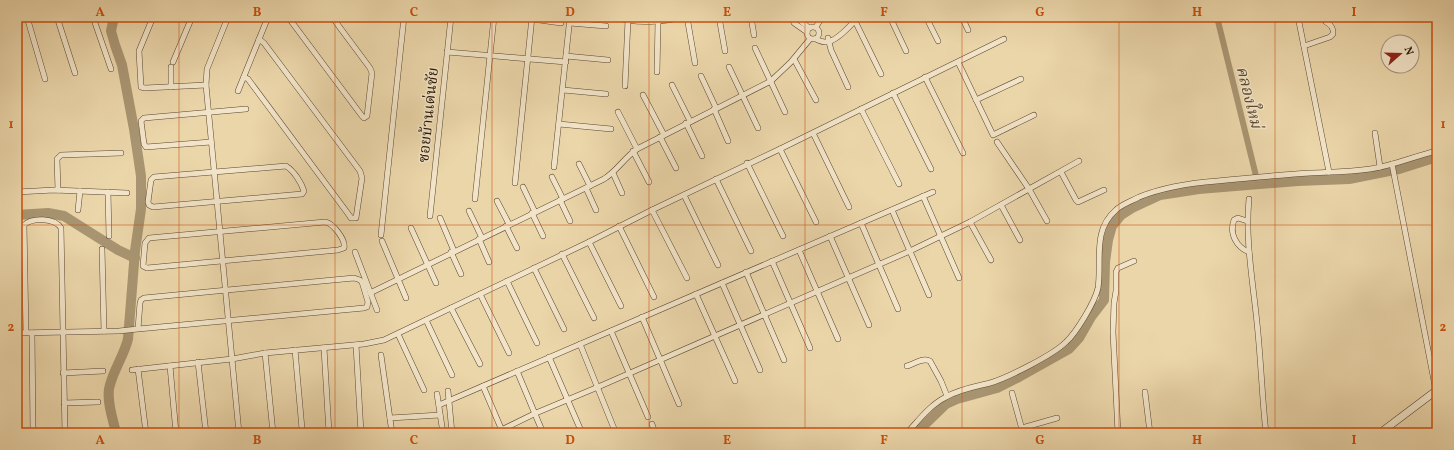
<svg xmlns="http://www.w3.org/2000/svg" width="1454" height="450" font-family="Vollkorn,'Noto Serif Thai',serif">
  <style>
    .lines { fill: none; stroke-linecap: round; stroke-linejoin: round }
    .canal { stroke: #a99572; stroke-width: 6 }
    .river { stroke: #a99572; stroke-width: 10 }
    .minor-casing { stroke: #5a462f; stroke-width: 6 }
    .tertiary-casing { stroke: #5a462f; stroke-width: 8 }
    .minor { stroke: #f2e4c8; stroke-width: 5 }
    .tertiary { stroke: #f2e4c8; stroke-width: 7 }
    .grid { fill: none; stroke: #cb4f0b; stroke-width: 1; stroke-opacity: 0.55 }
    .labels { text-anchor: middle; stroke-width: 3; stroke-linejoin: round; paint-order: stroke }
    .street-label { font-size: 15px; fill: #291606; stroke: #f2e4c8 }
    .water-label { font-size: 16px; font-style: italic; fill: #5c4931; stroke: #f2e4c8 }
    .neatline { fill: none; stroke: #cb4f0b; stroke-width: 1.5 }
    .grid-label { font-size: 13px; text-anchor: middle; font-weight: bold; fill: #cb4f0b }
  </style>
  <rect width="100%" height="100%" fill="#ebd6aa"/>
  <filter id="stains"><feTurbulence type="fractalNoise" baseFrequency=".005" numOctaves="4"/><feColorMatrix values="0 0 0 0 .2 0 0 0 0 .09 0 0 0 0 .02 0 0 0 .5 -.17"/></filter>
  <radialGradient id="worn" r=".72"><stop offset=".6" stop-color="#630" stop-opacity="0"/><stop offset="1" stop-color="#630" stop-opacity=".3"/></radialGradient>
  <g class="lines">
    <path class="canal" d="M1217 17 1258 184"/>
    <g class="river">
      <path d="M114 17 111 31 115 45 122 65 134 129 141 176V209L135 251 128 339C124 356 112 372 109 389 107 403 113 419 116 433"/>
      <path d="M17 215 48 213 64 216 118 250 135 258"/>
      <path d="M916 433 946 404 957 399 997 388 1019 377 1069 349 1079 338 1091 317 1104 300 1105 262 1108 240 1112 226 1121 215 1132 208 1160 195 1199 189 1298 181 1349 179 1399 169 1437 157"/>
    </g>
    <defs>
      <g id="minor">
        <path d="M27 17 45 79"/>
        <path d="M57 17 75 73"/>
        <path d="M93 17 111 69"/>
        <path d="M153 17 139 51 141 87 145 88 206 85"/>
        <path d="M228 17 207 69 206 85 239 433"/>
        <path d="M288 17 362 116 364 118 367 116 372 73 370 68 332 17"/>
        <path d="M375 17 376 18"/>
        <path d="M615 17C638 25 664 21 686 17"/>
        <path d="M687 17 695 63"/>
        <path d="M719 17 725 51"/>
        <path d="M751 17 754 35"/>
        <path d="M791 17 794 23 807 32"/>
        <path d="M796 17 809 28"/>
        <path d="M890 17 906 51"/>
        <path d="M926 17 938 41"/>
        <path d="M962 17 968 30"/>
        <path d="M1298 17 1329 172"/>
        <path d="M532 19 561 23"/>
        <path d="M855 21 881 74"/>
        <path d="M570 23 606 26"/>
        <circle cx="813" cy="33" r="6"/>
        <path d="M816 27 822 17"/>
        <path d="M828 38 831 50 848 87"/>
        <path d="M815 39C818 40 821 42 825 42 835 43 852 24 858 17"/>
        <path d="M1304 46 1330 37 1333 34C1334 28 1331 25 1326 22"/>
        <path d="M755 48 785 112"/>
        <path d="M447 52 566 62"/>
        <path d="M566 56 608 60"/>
        <path d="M794 59 816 100"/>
        <path d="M173 62 192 17"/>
        <path d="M958 62 993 135 1034 115"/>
        <path d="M171 67V87"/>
        <path d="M729 67 758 128"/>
        <path d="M657 72 658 22"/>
        <path d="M701 76 716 108"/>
        <path d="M244 77 248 79 349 215 351 218H356L362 178 360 171 264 43 259 39"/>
        <path d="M925 77 963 153"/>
        <path d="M672 85 690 121"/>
        <path d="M625 86 628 20"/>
        <path d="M563 90 606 94"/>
        <path d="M238 91 268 17"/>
        <path d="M893 93 931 169"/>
        <path d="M643 95 664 135"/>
        <path d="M976 100 1021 79"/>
        <path d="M714 109 728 141"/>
        <path d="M861 109 899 184"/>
        <path d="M618 112 637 149"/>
        <path d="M686 123 702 156"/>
        <path d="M559 124 611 129"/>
        <path d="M813 133 849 207"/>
        <path d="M1375 133 1380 167"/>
        <path d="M660 137 676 168"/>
        <path d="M211 142 146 147 144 144 141 121 144 118 246 109"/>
        <path d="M997 142 1029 189 1047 221"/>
        <path d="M780 149 816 222"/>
        <path d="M633 151 649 182"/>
        <path d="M747 163 783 236"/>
        <path d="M579 164 590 186"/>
        <path d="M1392 164 1436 391"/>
        <path d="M286 166C294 171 301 182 304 191L302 194 153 207 149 205 148 202 151 180 154 177Z"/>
        <path d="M554 167 570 17"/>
        <path d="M1061 172 1076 200 1078 202 1104 190"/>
        <path d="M613 173 622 193"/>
        <path d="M552 177 563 199"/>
        <path d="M716 179 751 251"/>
        <path d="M515 183 532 17"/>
        <path d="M523 187 535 212"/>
        <path d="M586 188 596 210"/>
        <path d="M58 190 57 159 61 155 121 153"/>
        <path d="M17 192 54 190 127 193"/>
        <path d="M108 192 109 236"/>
        <path d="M684 195 718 265"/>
        <path d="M923 196 959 278"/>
        <path d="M475 199 494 17"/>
        <path d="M1249 199C1245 240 1253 282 1257 323 1261 360 1262 397 1266 433"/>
        <path d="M560 200 570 221"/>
        <path d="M497 201 509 224"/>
        <path d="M1001 205 1020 240"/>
        <path d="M78 210 80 191"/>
        <path d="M652 210 687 278"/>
        <path d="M892 210 929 295"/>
        <path d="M469 211 482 238"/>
        <path d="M532 213 543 236"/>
        <path d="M430 216 451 17"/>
        <path d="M440 218 454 251"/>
        <path d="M1247 221 1238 218 1234 220C1229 233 1236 247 1249 252"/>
        <path d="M325 222C333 223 346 240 344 248L338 250 147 268 143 266 145 243 149 238Z"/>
        <path d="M970 222 991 260"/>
        <path d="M861 223 898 309"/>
        <path d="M506 226 517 248"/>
        <path d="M619 226 654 297"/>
        <path d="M411 228 436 283"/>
        <path d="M381 235 404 17"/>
        <path d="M830 236 869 325"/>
        <path d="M479 239 489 262"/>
        <path d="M382 241 406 298"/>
        <path d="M589 242 621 306"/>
        <path d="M102 249 104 331"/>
        <path d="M799 250 838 339"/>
        <path d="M355 252 377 310"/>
        <path d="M451 252 461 274"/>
        <path d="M562 254 594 318"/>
        <path d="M772 261 810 348"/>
        <path d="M534 268 564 329"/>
        <path d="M746 272 784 360"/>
        <path d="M507 281 537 343"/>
        <path d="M722 283 760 370"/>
        <path d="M370 293 604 179C617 171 624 158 637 149L771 81 791 62 810 39"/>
        <path d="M480 294 509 353"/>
        <path d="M696 294 735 381"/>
        <path d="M451 308 480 364"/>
        <path d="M642 317 679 404"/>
        <path d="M426 320 452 375"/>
        <path d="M611 331 648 417"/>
        <path d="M26 332 24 225C32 217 55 218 61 228L65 433"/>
        <path d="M17 333 119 331 138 329 364 308 367 307 368 302 362 282 360 280 354 278 144 298 141 300 140 303 138 329"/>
        <path d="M32 333 33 433"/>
        <path d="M398 334 424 390"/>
        <path d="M580 344 615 431"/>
        <path d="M356 345 361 433"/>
        <path d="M324 348 329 433"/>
        <path d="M295 350 302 429"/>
        <path d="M265 353 273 433"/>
        <path d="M381 355 392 433"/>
        <path d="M549 357 582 433"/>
        <path d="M198 362 206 433"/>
        <path d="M170 366 176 433"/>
        <path d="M907 366C914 364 923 357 930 361L941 381 947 396"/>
        <path d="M138 369 146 433"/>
        <path d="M132 370 232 359 265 353 364 344 384 340 589 242 652 210 780 149 1004 39"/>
        <path d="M517 371 543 433"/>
        <path d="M63 373 103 371"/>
        <path d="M483 386 503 433"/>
        <path d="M448 391 452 433"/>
        <path d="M1145 392 1150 433"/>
        <path d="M1012 393 1023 433"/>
        <path d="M437 394 443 433"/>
        <path d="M64 403 98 402"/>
        <path d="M439 405 933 192"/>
        <path d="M390 418 440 415"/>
        <path d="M652 424 655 433"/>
        <path d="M1022 428 1057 418"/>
        <path d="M80 433 103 432"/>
        <path d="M495 433 536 413 598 387 910 251 970 222 1079 161"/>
        <path d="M907 433C919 420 930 405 946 397 960 389 974 387 990 383 1007 378 1053 355 1066 342 1076 333 1095 302 1098 288 1102 262 1092 230 1116 210 1122 204 1132 201 1139 197 1164 187 1190 183 1217 181 1248 178 1279 175 1310 173 1330 172 1350 172 1370 169 1393 166 1414 156 1437 151"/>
        <path d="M1118 433 1113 332 1114 303 1116 291V272L1118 268 1134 261"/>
      </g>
      <path id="tertiary" d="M1380 433 1437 390"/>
    </defs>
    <use href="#minor" class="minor-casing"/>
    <use href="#tertiary" class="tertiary-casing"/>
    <use href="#minor" class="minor"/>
    <use href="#tertiary" class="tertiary"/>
  </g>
  <path class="grid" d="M179 17V433M335 17V433M492 17V433M649 17V433M805 17V433M962 17V433M1119 17V433M1275 17V433M17 225H1437"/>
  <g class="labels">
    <g class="street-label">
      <text transform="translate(428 115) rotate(-84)" y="5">ซอยบ้านเด่นชัย</text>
    </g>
    <g class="water-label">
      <text transform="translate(1250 97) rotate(76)" y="6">คลองใหม่</text>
    </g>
  </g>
  <rect width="1454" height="450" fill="none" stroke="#ebd6aa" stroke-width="44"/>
  <g transform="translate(1400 54) rotate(70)"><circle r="19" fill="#f2e4c8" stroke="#a2927a"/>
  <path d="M0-3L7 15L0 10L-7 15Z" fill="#8f2418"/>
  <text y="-6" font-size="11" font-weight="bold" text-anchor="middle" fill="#291606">N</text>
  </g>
  <rect x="22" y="22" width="1410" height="406" class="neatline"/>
  <g class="grid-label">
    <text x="100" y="16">A</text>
    <text x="257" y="16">B</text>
    <text x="414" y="16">C</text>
    <text x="570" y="16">D</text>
    <text x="727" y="16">E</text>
    <text x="884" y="16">F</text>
    <text x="1040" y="16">G</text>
    <text x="1197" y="16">H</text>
    <text x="1354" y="16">I</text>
    <text x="11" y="128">1</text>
    <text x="1443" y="128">1</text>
    <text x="11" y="331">2</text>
    <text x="1443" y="331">2</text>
    <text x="100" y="444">A</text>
    <text x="257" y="444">B</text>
    <text x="414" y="444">C</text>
    <text x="570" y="444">D</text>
    <text x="727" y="444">E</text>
    <text x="884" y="444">F</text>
    <text x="1040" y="444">G</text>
    <text x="1197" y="444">H</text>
    <text x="1354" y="444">I</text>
  </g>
  <rect width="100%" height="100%" filter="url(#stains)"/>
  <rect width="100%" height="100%" fill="url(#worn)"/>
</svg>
